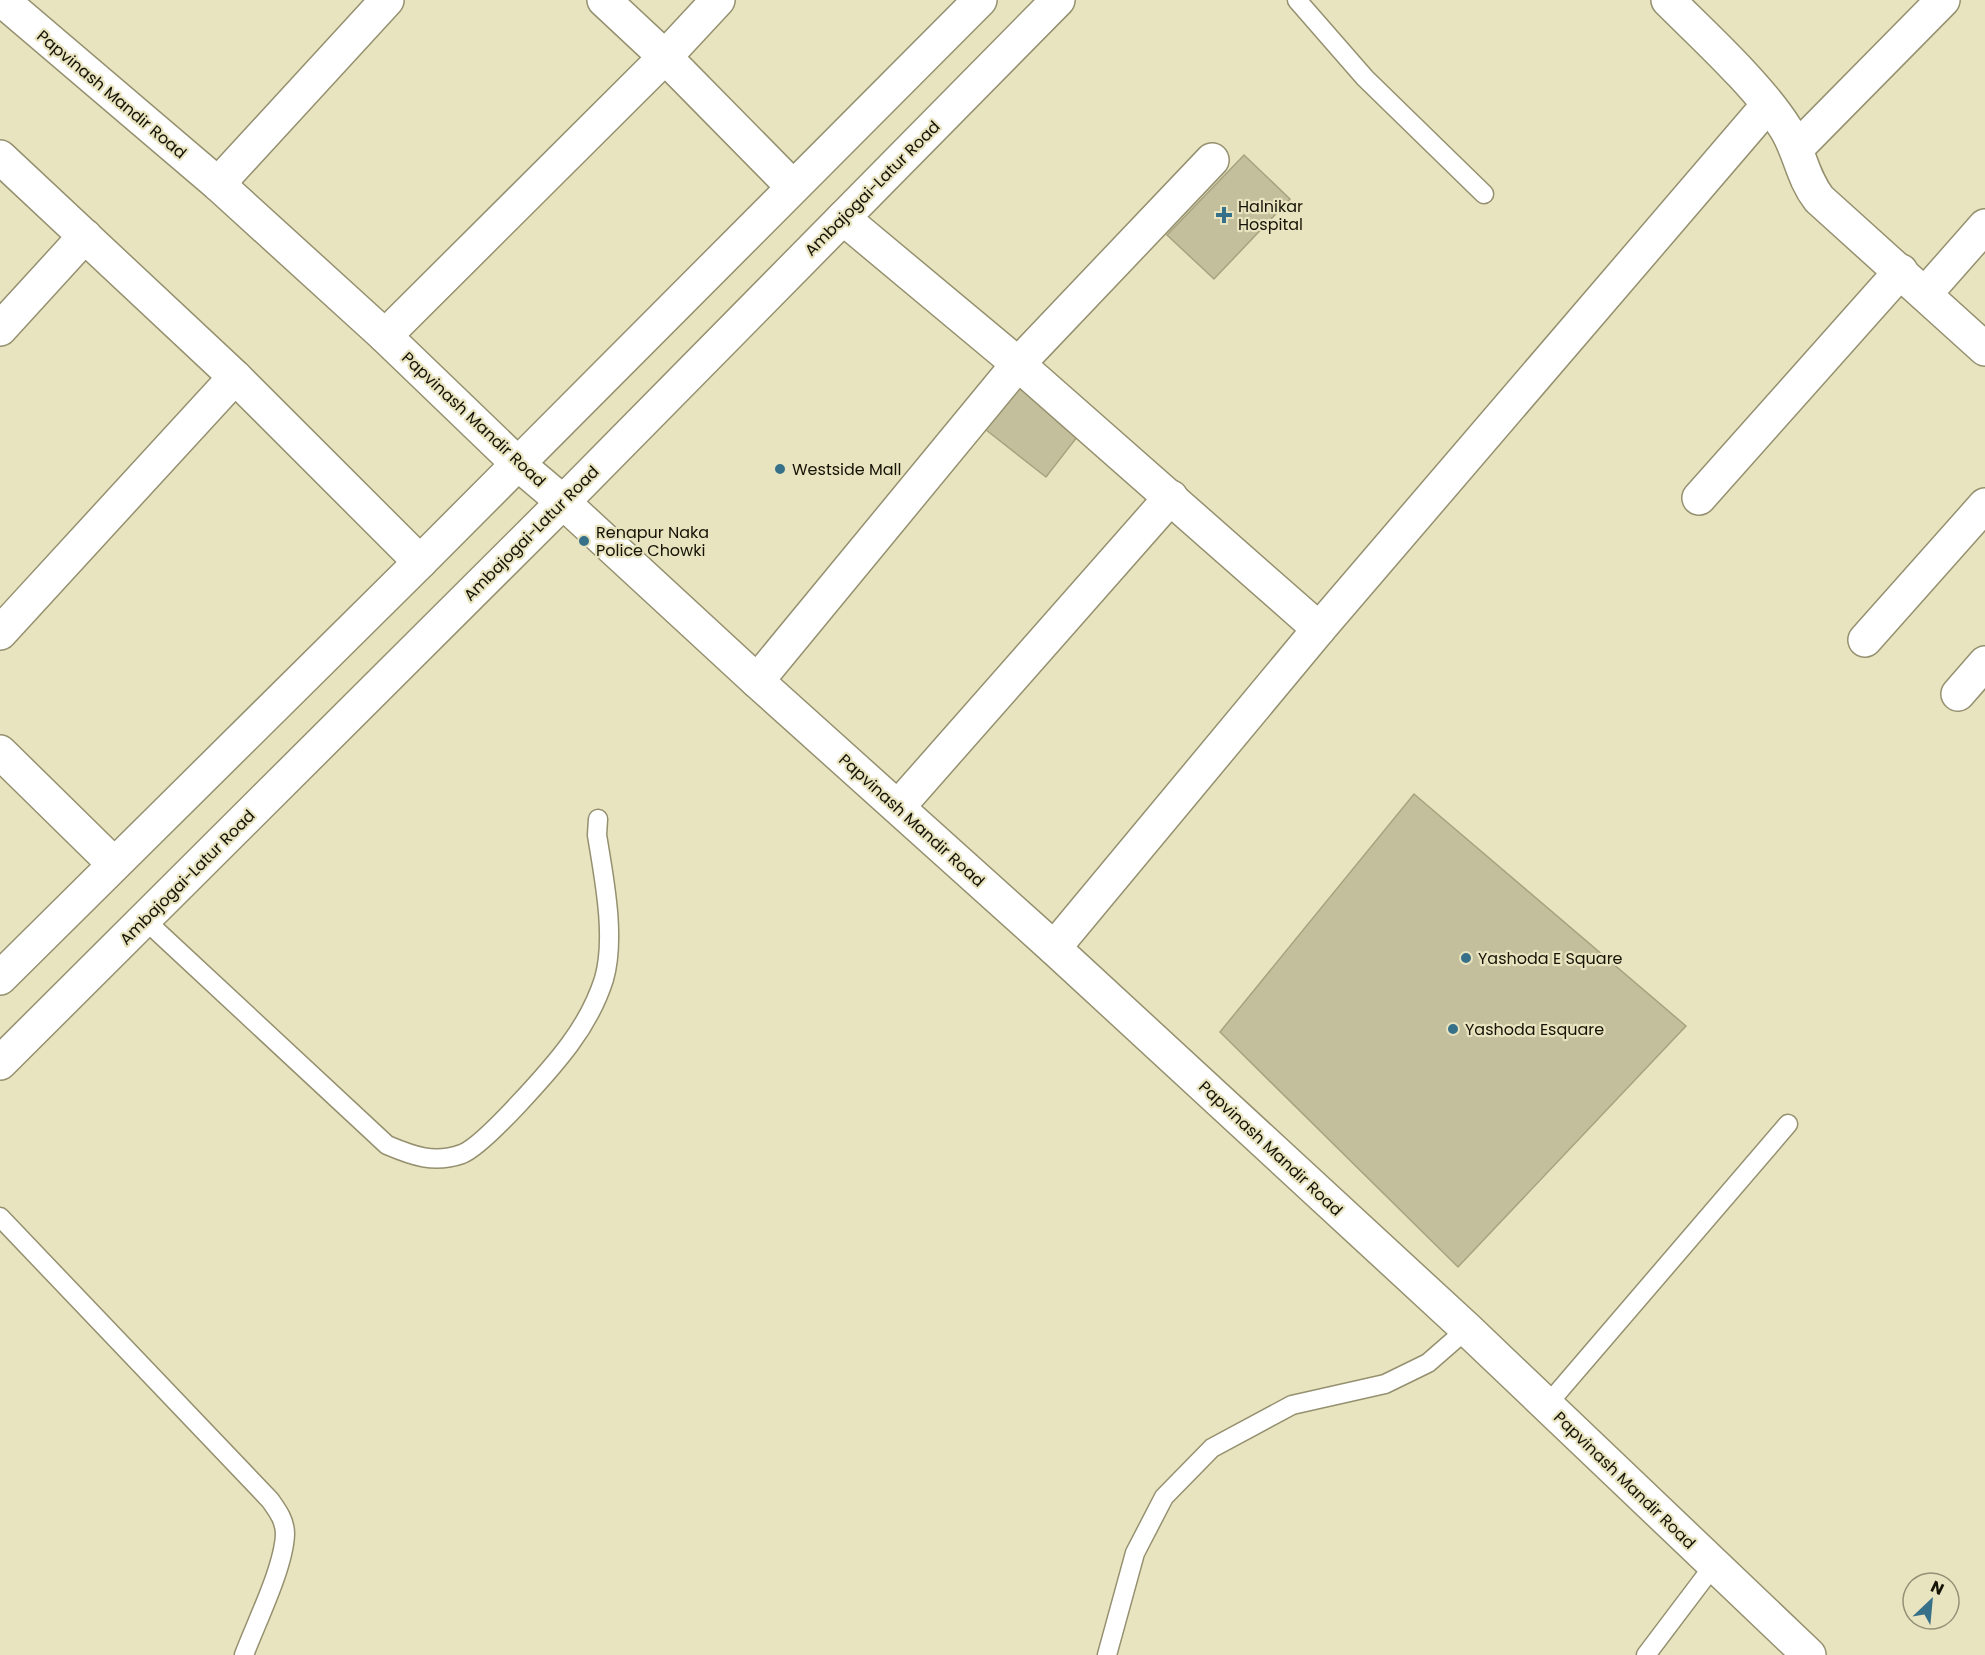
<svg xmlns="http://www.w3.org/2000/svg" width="1985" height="1655" font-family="Poppins,sans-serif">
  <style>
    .building { fill: #c3be9b; stroke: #a7a280; stroke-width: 1.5 }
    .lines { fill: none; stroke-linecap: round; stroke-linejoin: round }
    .lane-casing { stroke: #95906f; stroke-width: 21 }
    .street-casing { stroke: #95906f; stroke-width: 36 }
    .secondary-casing { stroke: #95906f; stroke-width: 36 }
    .lane { stroke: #fff; stroke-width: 18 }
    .street { stroke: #fff; stroke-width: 33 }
    .secondary { stroke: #fff; stroke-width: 33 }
    .poi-dot { fill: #377089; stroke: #e9e4c0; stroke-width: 2 }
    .labels { text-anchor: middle; stroke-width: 4.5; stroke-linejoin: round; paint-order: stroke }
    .street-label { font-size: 16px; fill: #151306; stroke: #e9e4c0 }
    .poi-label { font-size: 16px; fill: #151306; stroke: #e9e4c0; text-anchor: start }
  </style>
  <rect width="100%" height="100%" fill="#e9e4c0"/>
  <g class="building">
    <path d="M1244 155 1290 199 1214 279 1167 235Z"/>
    <path d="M1017 382 1081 432 1046 477 981 426Z"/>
    <path d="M1414 794 1686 1026 1458 1267 1220 1032Z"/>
  </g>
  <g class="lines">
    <defs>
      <g id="lane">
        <path d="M1297 0 1365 78 1484 194"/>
        <path d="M144 919 387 1145C413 1156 434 1164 462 1154 485 1145 553 1067 570 1044 584 1025 597 1001 604 979 616 937 604 878 597 835L598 819"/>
        <path d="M0 1217 270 1500C277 1510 285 1520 285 1534 284 1567 256 1623 244 1655"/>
        <path d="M1547 1405 1788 1124"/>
        <path d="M1107 1655 1135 1553 1164 1497 1212 1448 1292 1405 1385 1384 1428 1363 1467 1329"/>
        <path d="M1646 1655 1714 1565"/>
      </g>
      <g id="street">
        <path d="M604 0 665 57 793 187"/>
        <path d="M1668 0C1705 37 1759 86 1786 129 1800 152 1802 177 1819 199L1985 349"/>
        <path d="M1797 148 1943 0"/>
        <path d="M0 157 235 377 420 562"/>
        <path d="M218 184 387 0"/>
        <path d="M843 218 1018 364 1212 160"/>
        <path d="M1925 294 1985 226"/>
        <path d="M0 329 85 236"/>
        <path d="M385 336 665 57 718 0"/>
        <path d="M1699 498 1901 271"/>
        <path d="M0 633 235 377"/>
        <path d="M1865 640 1985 505"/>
        <path d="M757 681 1018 364 1319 629"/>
        <path d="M1958 694 1985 663"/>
        <path d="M0 752 114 864"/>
        <path d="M898 807 1171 497"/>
        <path d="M1054 948 1319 629 1768 105"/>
      </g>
      <g id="secondary">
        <path d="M2 0 218 184 385 336 517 463 563 502 757 681 1054 948 1467 1329 1809 1655"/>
        <path d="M0 978 420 562 980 0"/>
        <path d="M0 1063 563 502 1058 0"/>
      </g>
    </defs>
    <use href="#lane" class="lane-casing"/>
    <use href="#street" class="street-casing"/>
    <use href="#secondary" class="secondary-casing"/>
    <use href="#lane" class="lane"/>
    <use href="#street" class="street"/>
    <use href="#secondary" class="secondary"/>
  </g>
  <g class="poi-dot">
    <path d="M1221 206h6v6h6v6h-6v6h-6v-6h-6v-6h6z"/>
    <circle cx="780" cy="469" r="6"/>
    <circle cx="584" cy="541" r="6"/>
    <circle cx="1466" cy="958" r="6"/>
    <circle cx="1453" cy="1029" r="6"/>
  </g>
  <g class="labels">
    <g class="street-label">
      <text transform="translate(112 94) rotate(40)" y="6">Papvinash Mandir Road</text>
      <text transform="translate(872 188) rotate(-45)" y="6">Ambajogai-Latur Road</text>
      <text transform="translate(474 419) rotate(43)" y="6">Papvinash Mandir Road</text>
      <text transform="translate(531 533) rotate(-45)" y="6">Ambajogai-Latur Road</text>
      <text transform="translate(912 820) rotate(42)" y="6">Papvinash Mandir Road</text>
      <text transform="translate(187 877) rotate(-45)" y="6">Ambajogai-Latur Road</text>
      <text transform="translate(1271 1148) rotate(43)" y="6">Papvinash Mandir Road</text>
      <text transform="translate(1625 1480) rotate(44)" y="6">Papvinash Mandir Road</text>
    </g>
    <g class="poi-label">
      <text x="1238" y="212">Halnikar<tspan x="1238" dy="18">Hospital</tspan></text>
      <text x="792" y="475">Westside Mall</text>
      <text x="596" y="538">Renapur Naka<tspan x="596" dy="18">Police Chowki</tspan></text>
      <text x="1478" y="964">Yashoda E Square</text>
      <text x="1465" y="1035">Yashoda Esquare</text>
    </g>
  </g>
  <g transform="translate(1931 1601) rotate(26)"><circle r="28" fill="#e9e4c0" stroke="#949076" stroke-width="1.5"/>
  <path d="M0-4.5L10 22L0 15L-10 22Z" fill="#377089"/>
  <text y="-9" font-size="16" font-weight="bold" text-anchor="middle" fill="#151306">N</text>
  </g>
</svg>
